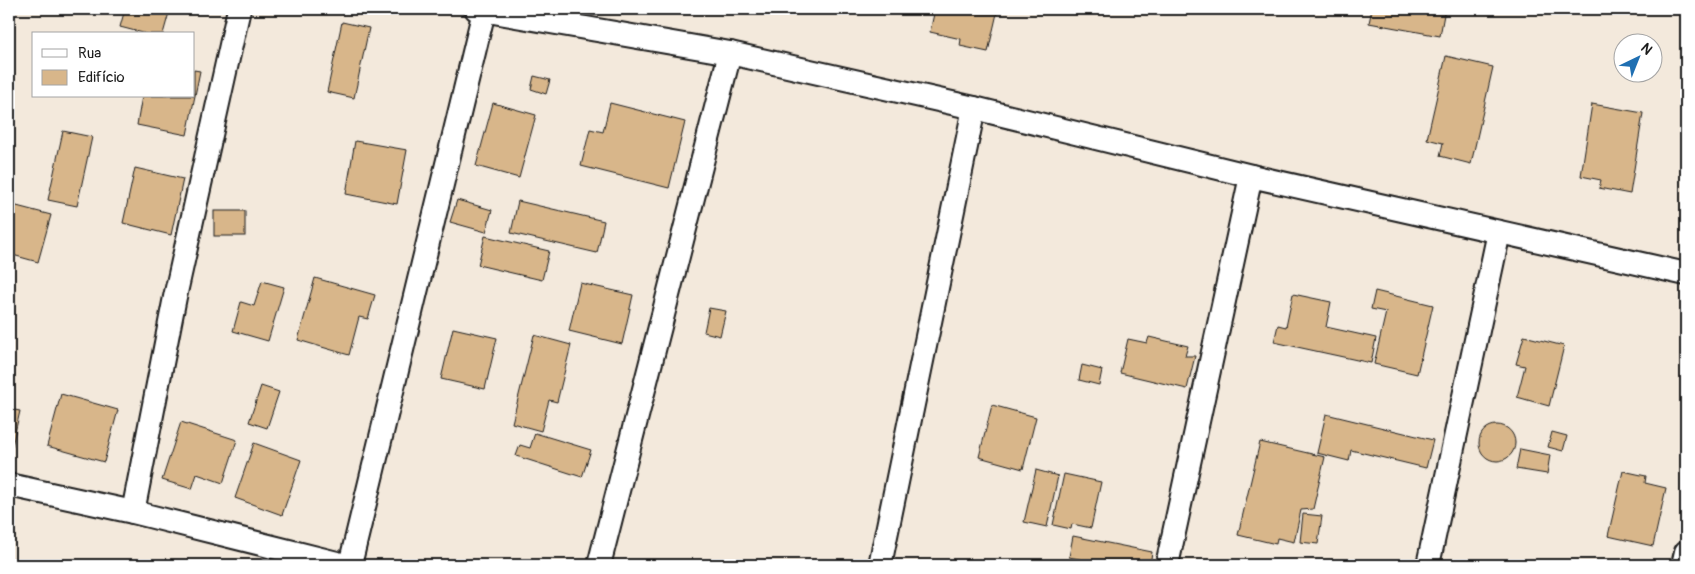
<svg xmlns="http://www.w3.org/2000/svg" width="1695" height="574" font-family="Pangolin,sans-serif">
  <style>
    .building { fill: #d8b68a; stroke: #1c1c1c }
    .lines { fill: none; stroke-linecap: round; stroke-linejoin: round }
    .minor-casing { stroke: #1c1c1c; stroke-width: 26 }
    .minor { stroke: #fff; stroke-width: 22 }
  </style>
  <rect width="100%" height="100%" fill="#f3e9dc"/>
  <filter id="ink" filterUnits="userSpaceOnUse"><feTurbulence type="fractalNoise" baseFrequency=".02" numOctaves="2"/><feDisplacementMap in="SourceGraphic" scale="10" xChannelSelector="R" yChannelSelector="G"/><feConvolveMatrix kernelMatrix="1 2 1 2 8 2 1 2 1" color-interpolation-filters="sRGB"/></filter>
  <g filter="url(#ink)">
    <g class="building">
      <path d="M125 9H170L163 34H147L120 27Z"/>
      <path d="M935 9H998L988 52 960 46 961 39 930 32Z"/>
      <path d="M1372 9H1445L1440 36 1369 23Z"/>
      <path d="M342 22 369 28 354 98 327 92Z"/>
      <path d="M1446 56 1493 67 1471 164 1440 156 1443 143 1427 139Z"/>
      <path d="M194 70 200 71 187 135 137 125 142 96H194Z"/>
      <path d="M534 76 550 80 546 94 531 89Z"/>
      <path d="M493 103 536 115 519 178 476 166Z"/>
      <path d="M610 103 685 122 669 188 581 166 590 129 603 132Z"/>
      <path d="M1592 104 1643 113 1630 194 1599 188 1601 180 1581 176Z"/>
      <path d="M63 131 92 137 77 206 48 200Z"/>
      <path d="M355 141 407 150 397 204 346 194Z"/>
      <path d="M135 168 183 179 171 235 123 223Z"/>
      <path d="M457 200 492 210 486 232 450 222Z"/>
      <path d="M518 201 604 221 597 253 511 233Z"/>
      <path d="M9 204 51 215 38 262 9 254Z"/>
      <rect x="214" y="211" width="31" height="25"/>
      <path d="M485 236 549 251 542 280 478 265Z"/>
      <path d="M315 278 375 295 368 319 359 317 349 355 298 340Z"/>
      <path d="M262 281 284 287 268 341 233 331 241 302 254 306Z"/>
      <path d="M580 283 633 295 622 344 569 331Z"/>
      <path d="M1375 291 1433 305 1417 374 1374 364 1386 312 1371 309Z"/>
      <path d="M1293 294 1331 302 1326 327 1376 338 1371 363 1274 342 1278 325 1286 327Z"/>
      <path d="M709 308 726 311 720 336 704 332Z"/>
      <path d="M453 328 497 338 485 389 441 379Z"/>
      <path d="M534 335 571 345 557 402 549 400 541 431 512 423Z"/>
      <path d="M1524 336 1564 346 1549 406 1517 397 1525 366 1516 364Z"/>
      <path d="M1149 337 1188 346 1185 356H1195L1187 389 1120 373 1128 339 1147 343Z"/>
      <path d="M1082 365 1102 370 1099 385 1079 380Z"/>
      <path d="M261 386 279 392 267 428 249 422Z"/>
      <path d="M61 394 118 410 104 462 47 446Z"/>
      <path d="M992 405 1036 417 1023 469 979 457Z"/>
      <path d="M9 409 20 411 12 446 9 445Z"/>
      <path d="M1326 414 1433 440 1426 468 1351 450 1349 461 1317 453Z"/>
      <path d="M181 422 237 440 223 483 197 474 192 489 162 480Z"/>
      <circle cx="1497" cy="443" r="18"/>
      <path d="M1552 432 1567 436 1563 451 1548 447Z"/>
      <path d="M535 433 591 450 582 477 516 456 520 445 530 448Z"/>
      <path d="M1260 442 1325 457 1313 509 1301 510 1294 542 1277 538 1276 544 1238 535Z"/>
      <path d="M254 443 301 460 282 515 235 498Z"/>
      <path d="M1520 449 1550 455 1547 474 1516 469Z"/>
      <path d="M1036 470 1058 476 1047 527 1024 522Z"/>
      <path d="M1623 471 1646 476 1645 483 1666 488 1653 546 1608 536Z"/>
      <path d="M1064 474 1101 482 1091 528 1072 524 1071 529 1053 525Z"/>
      <path d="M1303 514 1322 516 1318 544 1300 542Z"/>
      <path d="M1073 536 1152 552 1150 565H1110L1069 557Z"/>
    </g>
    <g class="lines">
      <defs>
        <g id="minor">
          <path d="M476 9 730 53 974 108 1251 176 1686 274"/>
          <path d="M9 485 133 512 345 565"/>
          <path d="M133 512 175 297 239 9"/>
          <path d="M350 565 484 11"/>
          <path d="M599 565 730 53"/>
          <path d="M880 565 974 108"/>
          <path d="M1167 565 1251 176"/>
          <path d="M1428 565 1499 232"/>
          <path d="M1683 565 1686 552"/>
        </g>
      </defs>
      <use href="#minor" class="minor-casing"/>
      <use href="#minor" class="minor"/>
    </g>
  </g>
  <rect width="1695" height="574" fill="none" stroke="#fff" stroke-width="30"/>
  <rect x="15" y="15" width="1665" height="544" fill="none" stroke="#1c1c1c" stroke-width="2" filter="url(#ink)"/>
  <rect x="32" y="32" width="162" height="65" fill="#ffffff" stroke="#a4a4a4"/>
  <rect x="42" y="49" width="25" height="8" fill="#ffffff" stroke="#a4a4a4"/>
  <text x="78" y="58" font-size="15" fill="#1c1c1c">Rua</text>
  <rect x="42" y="70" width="25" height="15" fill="#d8b68a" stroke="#a4a4a4"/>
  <text x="78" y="82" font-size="15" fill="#1c1c1c">Edifício</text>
  <g transform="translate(1638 58) rotate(43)"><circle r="24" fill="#ffffff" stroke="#a4a4a4"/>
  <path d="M0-4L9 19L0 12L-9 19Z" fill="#1f6fb2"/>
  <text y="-8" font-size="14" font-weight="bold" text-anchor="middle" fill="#1c1c1c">N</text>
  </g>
</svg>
